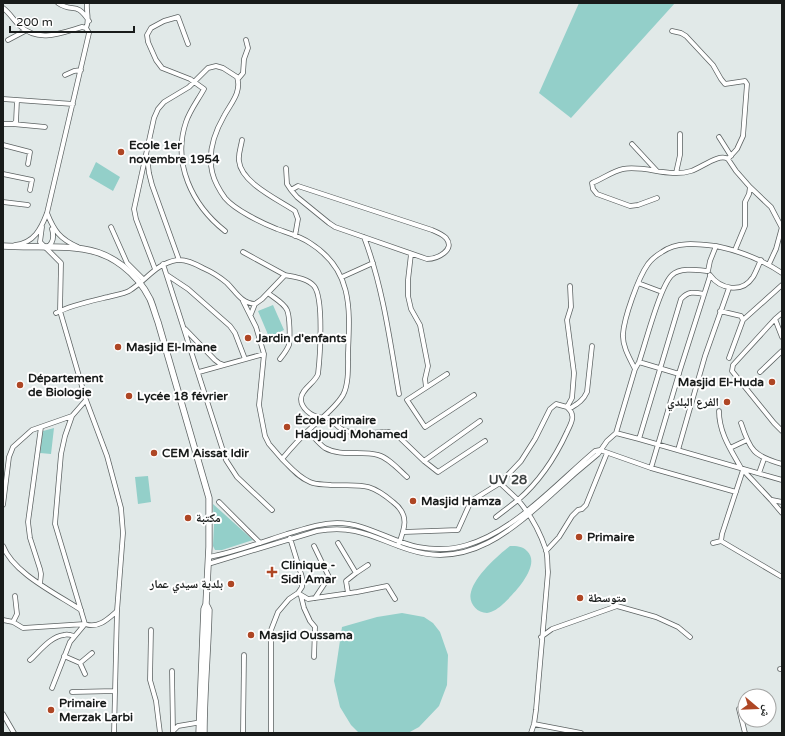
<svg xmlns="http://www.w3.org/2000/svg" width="785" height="736" font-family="'Varela Round','Noto Naskh Arabic',sans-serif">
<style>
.green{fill:#93cfc9}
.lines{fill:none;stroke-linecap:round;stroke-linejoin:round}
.street-casing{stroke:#5d6363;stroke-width:5.5}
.secondary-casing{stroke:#5d6363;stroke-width:7}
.street{stroke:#fff;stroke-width:4}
.secondary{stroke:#fff;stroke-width:5.5}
.poi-dot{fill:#ae4624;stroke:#fff;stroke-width:1.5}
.labels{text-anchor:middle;stroke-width:4;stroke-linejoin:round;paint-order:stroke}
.poi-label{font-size:12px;font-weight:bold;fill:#181b1a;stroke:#fff;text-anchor:start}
.neighbourhood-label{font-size:13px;font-weight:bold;fill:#3e4343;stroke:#fff}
</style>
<rect width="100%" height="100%" fill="#e1e9e8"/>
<!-- green -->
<path class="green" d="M579,3H675L571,118L539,93Z
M96,162L120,177L113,191L89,177Z
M273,305L284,330L269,337L258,311Z
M54,428L51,454L40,453L43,431Z
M148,476L151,502L138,504L135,477Z
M213,504L253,540L222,550H215L213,546L214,524Z
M510,546C517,546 522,546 527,551C542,565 514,594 503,604C499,608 493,612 487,613C476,613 468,602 471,592C475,576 497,556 510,546Z
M402,613L424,617L433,623L440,632L448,655L447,685L439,706L419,727L408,733H359L351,725L340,707L334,681L342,627L377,617Z"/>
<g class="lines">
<!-- street casing -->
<g class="street-casing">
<path id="street" d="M58,3C74,14 75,0 89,21
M3,8C10,13 14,21 20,26C39,43 61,33 82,27L86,28L89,33L47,213C41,229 34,243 15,245
M86,28C90,20 86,12 87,3
M672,31L681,33L686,36L713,65L721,79L725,84L745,81L747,84L743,136L737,149L728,159
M8,40L25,31
M188,44L178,17L164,21L151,28L147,35L148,42L156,60L162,68L190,79L204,89C198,100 190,110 186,122C172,163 192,205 225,231
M65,75L74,71L81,70
M238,79L243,73L244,59L248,48L246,40
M3,99L73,104
M3,124H13L16,122L17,100
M13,124L45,127
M719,137L731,156
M242,140C241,147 238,154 239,161C241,183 279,200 295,211L298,219L295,236
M632,144L657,171
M3,145L30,152L28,164
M147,157L149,173L152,185L179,260
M286,168L287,184L291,190L297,197L329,223L335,227L427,259C437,259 456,250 446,238C442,234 437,232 432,230L298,186L291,190
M676,173L680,155V134
M3,174L32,180L30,190
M750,187L771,207L782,228
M657,198L638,205L630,206L597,194L593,189L592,183C602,179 613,171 623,169C646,165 669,178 691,171C701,168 719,153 728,159L736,171L750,187L749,194L745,202V226L735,250
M3,202L28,205
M47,213C54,231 60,239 78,247
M42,227L40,242L61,263L60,311L86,400L107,456L121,508L123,533L117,611L114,733
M111,227L127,263L143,279
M364,237C383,287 390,341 399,394
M47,247C54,243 54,236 52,229
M243,252L285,275
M411,254L408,280V296L411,309L420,325L428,366L425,379L426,387
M163,264L226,460L237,477L272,510
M769,264L776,249L782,227
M155,269L136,219L134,209L154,118L158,109L164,102L189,87L208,68L216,66L223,68L237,77C242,92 231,103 224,116C212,137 205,162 217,185C219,189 222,194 225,198C235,210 262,223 277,229C288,233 300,236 310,243C353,270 350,309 348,353C348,366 349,384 343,395C336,407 323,417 313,426C302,436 292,447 282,459C290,467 298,477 310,482C316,485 324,484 331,485C361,486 368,481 393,502C410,515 405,528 398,546
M167,275L188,289L230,326L235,333L245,359
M710,275C720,289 742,294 753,277C756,272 758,266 761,260
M342,277L373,263
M638,283L662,292
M268,293C274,298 284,303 287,310C290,317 290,338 289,345C287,350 284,354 280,359
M243,301L256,327L264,354L259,405L265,436L269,444L282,459
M255,304L262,299L285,275C294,277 307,278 314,286C324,298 320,357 318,374C315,383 301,389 301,399C301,408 311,416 319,417C322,418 325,417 328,418C334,421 337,427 343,430C356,435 375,432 389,432L398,436L424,461L438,472L485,441
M720,311L741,316L743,320L729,358
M56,313C71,305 91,301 108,297C115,295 123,294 129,291C147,280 155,264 177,260C186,259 196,264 203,268C212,272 220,277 227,283C236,292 241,303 255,304L251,314
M782,313L775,319L733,365L732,371L774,423L782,431
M775,319L782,337
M743,320L782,285
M185,329L215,360L219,363L224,365
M639,362L679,374
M635,369C630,359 622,346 623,334C624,318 638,278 648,264C651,260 657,255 662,252C677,241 698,244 716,246
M199,372L264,354
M760,372L782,351
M447,374L407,400L425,427L474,395
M86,400L72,416L65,436L61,454L55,524L85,624C98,629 108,619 117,611
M567,407L572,398L574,373L567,320L571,307L570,286
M569,409C577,404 583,401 587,392L592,346
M719,411C719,433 731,450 741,468
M741,423C750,451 754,456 782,464
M308,431C313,436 319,444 325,448C341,457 361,450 378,455C389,458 398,469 407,477
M616,433L635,369L639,362C645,345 660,286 672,275C680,267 698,270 708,271L710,261L716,246C740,251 761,259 782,273
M639,439L681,299C688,291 694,292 704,294
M730,448L747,440
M678,450L705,356L729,288
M424,461L480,421
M651,468L680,370L710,276
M742,469L771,500L782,513
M743,470L722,534L721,541L782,577
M759,473L764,459
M772,500L782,502
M219,502L260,543
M3,505L9,457L13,447L32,430L72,416
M496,517L518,500L500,483L521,461L535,439L550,409L556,404L567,407C569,409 572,412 572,415C574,420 569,427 567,432C555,458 540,481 518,500C530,514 540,532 546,550C548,557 547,565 548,572L536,710L534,724L531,733
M404,532L458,530L471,501L500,483
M338,543L356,573L346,581L348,593
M713,543L721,541
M3,546C13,573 57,594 81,610
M314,546L329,577L315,598
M546,551L559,537L572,516L578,510L582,509L586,505L607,453
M209,557C235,552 262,542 287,534C304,529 320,523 337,523C367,523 391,542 418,547C434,550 451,550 467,545C515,531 557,483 595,451L600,450L651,468L736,492
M208,564L317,531C358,524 375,539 410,550C469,569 512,530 552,494C567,480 582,467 598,454L607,441L616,433L639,439L782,480
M356,573L368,565
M40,584L41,574L40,569L30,538L28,522L41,427
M298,593L308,599L357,592L387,586L395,599
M301,596L304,608L310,621L315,627L314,657
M3,620L13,622L23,628L85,624
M13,622L17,614L15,596
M151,630L150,680L156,701L160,733
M541,637L552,629L617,606L656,617L678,627L690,637
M64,656L80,663L85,674
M30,660C39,652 51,636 64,635C67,634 71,635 74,636
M80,663L92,653
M780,669H782
M172,671L173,732
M52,688L70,642L85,624
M72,692L115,691
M739,709L745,733
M3,714L14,733
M534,724L581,733
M173,731L178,726L202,722
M243,733L244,655
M271,733V630L278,612L289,599L298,593L302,587V577L290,538"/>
</g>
<!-- secondary casing -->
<g class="secondary-casing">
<path id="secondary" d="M3,246C29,248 57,245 83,249C112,253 137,273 150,299C153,306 155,314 158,322L209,498V547L206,604L209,610C208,651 204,692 204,733
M199,733L204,609L206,604"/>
</g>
<!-- street -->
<use href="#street" class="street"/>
<!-- secondary -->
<use href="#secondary" class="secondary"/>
</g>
<!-- markers -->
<g class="poi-dot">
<circle cx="121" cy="152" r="4"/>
<circle cx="248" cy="338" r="4"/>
<circle cx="118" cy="347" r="4"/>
<circle cx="772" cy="382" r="4"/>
<circle cx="20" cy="385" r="4"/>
<circle cx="129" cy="396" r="4"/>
<circle cx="727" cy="402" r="4"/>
<circle cx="287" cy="427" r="4"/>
<circle cx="154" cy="453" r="4"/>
<circle cx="413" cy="501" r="4"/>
<circle cx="188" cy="518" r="4"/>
<circle cx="579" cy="537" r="4"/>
<path d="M270 566h4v4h4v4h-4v4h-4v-4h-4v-4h4z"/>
<circle cx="231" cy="584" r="4"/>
<circle cx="580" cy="598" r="4"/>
<circle cx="251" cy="635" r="4"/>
<circle cx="51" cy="710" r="4"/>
</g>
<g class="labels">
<!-- poi labels -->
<g class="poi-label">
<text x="129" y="149">Ecole 1er<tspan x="129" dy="14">novembre 1954</tspan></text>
<text x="256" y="342">Jardin d'enfants</text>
<text x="126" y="351">Masjid El-Imane</text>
<text x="28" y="382">Département<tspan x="28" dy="14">de Biologie</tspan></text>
<text x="764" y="386" text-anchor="end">Masjid El-Huda</text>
<text x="137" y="400">Lycée 18 février</text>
<text x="719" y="406" text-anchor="end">الفرع البلدي</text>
<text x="295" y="424">École primaire<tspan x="295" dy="14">Hadjoudj Mohamed</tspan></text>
<text x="162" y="457">CEM Aissat Idir</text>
<text x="421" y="505">Masjid Hamza</text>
<text x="196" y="522">مكتبة</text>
<text x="587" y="541">Primaire</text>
<text x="281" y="569">Clinique -<tspan x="281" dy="14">Sidi Amar</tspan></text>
<text x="223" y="588" text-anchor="end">بلدية سيدي عمار</text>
<text x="588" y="602">متوسطة</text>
<text x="259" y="639">Masjid Oussama</text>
<text x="59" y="707">Primaire<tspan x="59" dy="14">Merzak Larbi</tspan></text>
</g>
<!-- neighbourhood labels -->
<g class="neighbourhood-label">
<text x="508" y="484">UV 28</text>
</g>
</g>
<!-- border -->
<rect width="785" height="736" fill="none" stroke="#181b1a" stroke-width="8"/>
<!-- north arrow -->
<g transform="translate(757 708) rotate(109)"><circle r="19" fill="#ffffff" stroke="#a3a4a3"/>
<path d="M0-3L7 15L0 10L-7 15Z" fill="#ae4624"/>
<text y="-6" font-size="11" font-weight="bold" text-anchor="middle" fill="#181b1a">ش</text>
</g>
<!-- scale -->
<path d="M10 26v6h124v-6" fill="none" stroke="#181b1a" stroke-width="2"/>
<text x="16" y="26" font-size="12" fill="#181b1a" stroke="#ffffff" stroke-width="3" paint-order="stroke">200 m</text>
</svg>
